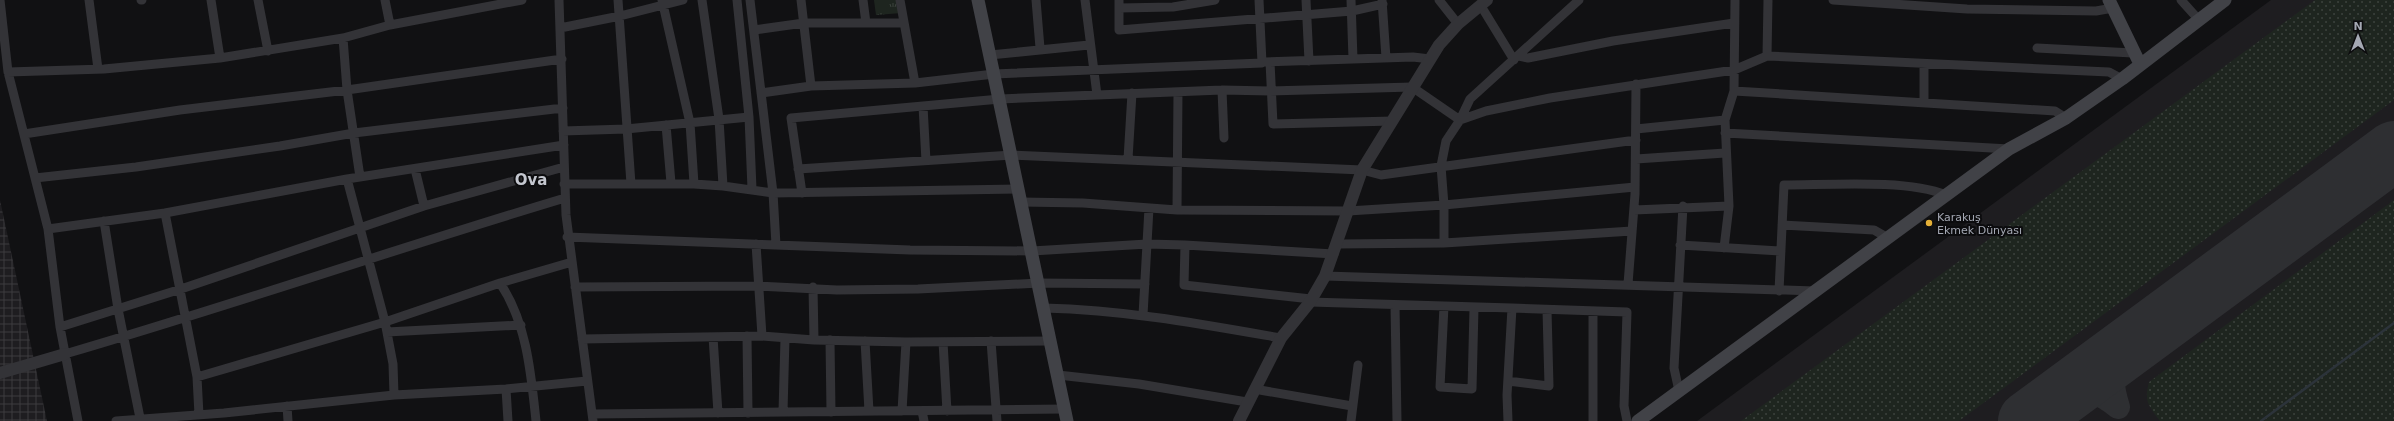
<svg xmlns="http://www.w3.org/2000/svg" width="2394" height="421" font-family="'DejaVu Sans',sans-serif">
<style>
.built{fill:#1e1d20}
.industrial{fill:url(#industrial-grid)}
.grass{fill:url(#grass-dots)}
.park{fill:url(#park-tufts)}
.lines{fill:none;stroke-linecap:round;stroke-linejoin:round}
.stream{stroke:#2c333a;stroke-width:2.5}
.taxiway{stroke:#2e2f32;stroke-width:24}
.runway{stroke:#2e2f32;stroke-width:60}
.minor{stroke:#333337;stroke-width:9}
.tertiary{stroke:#333337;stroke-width:12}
.secondary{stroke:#414247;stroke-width:13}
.poi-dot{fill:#e5b037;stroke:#0c0c0e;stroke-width:1.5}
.labels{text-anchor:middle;stroke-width:4;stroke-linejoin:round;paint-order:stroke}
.poi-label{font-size:11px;fill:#a4a8b3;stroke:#0c0c0e;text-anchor:start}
.district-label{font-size:15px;font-weight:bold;fill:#c4c7cf;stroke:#0c0c0e}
</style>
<defs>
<pattern id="industrial-grid" width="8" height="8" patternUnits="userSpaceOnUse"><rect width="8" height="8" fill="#1e1d20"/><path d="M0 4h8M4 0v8" fill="none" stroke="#3c3b3e"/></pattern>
<pattern id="grass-dots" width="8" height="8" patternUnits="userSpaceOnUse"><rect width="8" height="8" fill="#1e251f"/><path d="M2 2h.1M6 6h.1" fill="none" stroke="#3c423d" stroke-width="1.8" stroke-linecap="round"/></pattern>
<pattern id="park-tufts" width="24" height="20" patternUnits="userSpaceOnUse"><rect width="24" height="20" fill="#1e251f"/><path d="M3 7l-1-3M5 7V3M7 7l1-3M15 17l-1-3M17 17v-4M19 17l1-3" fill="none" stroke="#3c423d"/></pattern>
</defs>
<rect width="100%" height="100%" fill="#111113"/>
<!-- built -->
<path class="built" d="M2271,0H2394V421H1697Z"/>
<!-- industrial -->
<path class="industrial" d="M0,200L47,421H0Z"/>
<!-- grass -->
<path class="grass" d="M2315,0H2394V100L1959,421H1741Z
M2394,200V421H2160C2148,405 2144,402 2149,382Z"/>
<!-- park -->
<path class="park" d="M874,0H898L901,13L876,15Z"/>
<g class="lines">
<!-- stream -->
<path class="stream" d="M2261,421L2394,323"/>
<!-- taxiway -->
<path class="taxiway" d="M2065,394C2086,386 2101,393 2118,407C2109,378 2110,366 2131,345"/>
<!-- runway -->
<path class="runway" d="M2028,421L2394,151"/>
<!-- minor -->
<path class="minor" d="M0,0L8,72L48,229L60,327L78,421
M89,0L98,69
M141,0H142
M211,0L220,58
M258,0L268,51
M385,0L390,25
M559,0L566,215L593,421
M618,0L631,184
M662,0L690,123L694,184
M702,0L719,119L723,186
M737,0L749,117L752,189
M750,0L773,193L776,245
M801,0L811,86
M863,0L866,23
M900,0L915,83
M1036,0L1040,48
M1085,0L1097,95
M1119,0V30L1352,11L1383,4
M1306,0L1309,61
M1351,0L1353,59
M1382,0L1386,58
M1439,0L1458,24
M1579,0L1470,99L1460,120L1486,111L1550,98L1734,70L1767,56L1768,0
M1833,0L1967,9L2096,11L2113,8
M2181,0L2199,20
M1481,6L1514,60
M1119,8L1173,7L1215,0
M560,28L620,16L683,0
M754,30L804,23H904
M343,38L347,90L360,177
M2037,48L2133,53
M990,55L1089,45
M1519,56L1528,58L1613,41L1734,23
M1767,56L2109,72L2122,79
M1265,62L1413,57L1430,59
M1270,62L1273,124L1393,121
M8,72L104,69L220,58L343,38L390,25L522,0
M1222,90L1224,138
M1734,91L2055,111L2066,118
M761,93L811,86L915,83L994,74L1262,63L1259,0
M1924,103V64
M923,106L926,161
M666,125L671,183
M1636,129L1725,120
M563,131L626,129L749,117
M1725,133L2009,149
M24,134L180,110L347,90L562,59
M1128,159L1132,93
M1636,159L1725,153
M415,169L424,206
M798,169L1012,155L1362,170L1381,175L1636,140
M35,178L136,167L280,146L354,133L563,108
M347,179L385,322L393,364L394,395
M564,184H694L723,186L773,193L1019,189
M802,193L791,118L1000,99L1222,90L1270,91L1412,87L1460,120L1446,141L1441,166L1444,205L1635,187
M1021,202L1083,203L1177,210L1348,211L1444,205V243L1632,231
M1177,210L1178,92
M1634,210L1729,206
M165,213L197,377L199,415
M104,221L118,309L140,418
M1782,225L1874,230L1888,238
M48,229L165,213L347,179L564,145
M567,237L910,250L1032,251L1147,244L1185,245L1334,254
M756,244L762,336
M1338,244L1444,243
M1185,245L1184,285L1311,299
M1680,245L1781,251
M1724,248L1729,206L1725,120L1734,91L1735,0
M1325,276L1815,291
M500,283C527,323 531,374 536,421
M1628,284L1635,194L1636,84
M575,287L758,286L837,290L918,289L1039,283L1145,284
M813,287L814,340
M1779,291L1784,185C1828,185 1907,179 1946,195
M1310,302L1512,308
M1395,305L1397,421
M1444,306L1440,387L1472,389L1474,308
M1044,308C1126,310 1201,324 1281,338
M1593,311V421
M1143,315L1149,208
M60,327L181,289L424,206L564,167
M387,332L521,325
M747,336L748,413
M713,337L718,413
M582,339L762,336L814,340L906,342L1051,341
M830,340L831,412
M865,341L869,411
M991,341L997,421
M943,342L947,411
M65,354C233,305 398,248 565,198
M1058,375L1139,384L1247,402
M197,377L385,322L500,283L572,262
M1508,381L1549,386L1547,310
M506,389L508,421
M1254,389L1352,406
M1679,391L1674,368L1683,206
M287,406L288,421
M902,411L906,342
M922,411L924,421
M783,412L785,338
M592,414L1065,409
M116,421L224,413L394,395L506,389L587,381
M1351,421L1358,365
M1508,421L1507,395L1512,308L1627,312L1624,406L1627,421"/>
<!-- tertiary -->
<path class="tertiary" d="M0,373L65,354
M1239,421L1281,338L1310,302L1325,276L1362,170L1439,45L1458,24L1487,0"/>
<!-- secondary -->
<path class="secondary" d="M978,0L1067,421
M2109,0L2140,64
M1638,421L2009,149L2066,118L2122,79L2225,0"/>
</g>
<!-- markers -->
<circle class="poi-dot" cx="1929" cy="223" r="4"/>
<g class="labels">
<!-- poi labels -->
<g class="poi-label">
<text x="1937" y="221">Karakuş<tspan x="1937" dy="13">Ekmek Dünyası</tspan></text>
</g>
<!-- district labels -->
<g class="district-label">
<text x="531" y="185">Ova</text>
</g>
</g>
<!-- north arrow -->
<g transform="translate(2358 36)" stroke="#0c0c0e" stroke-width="3" paint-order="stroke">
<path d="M0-3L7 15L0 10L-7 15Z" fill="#a4a8b3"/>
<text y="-6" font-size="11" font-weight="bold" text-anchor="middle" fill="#a4a8b3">N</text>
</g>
</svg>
